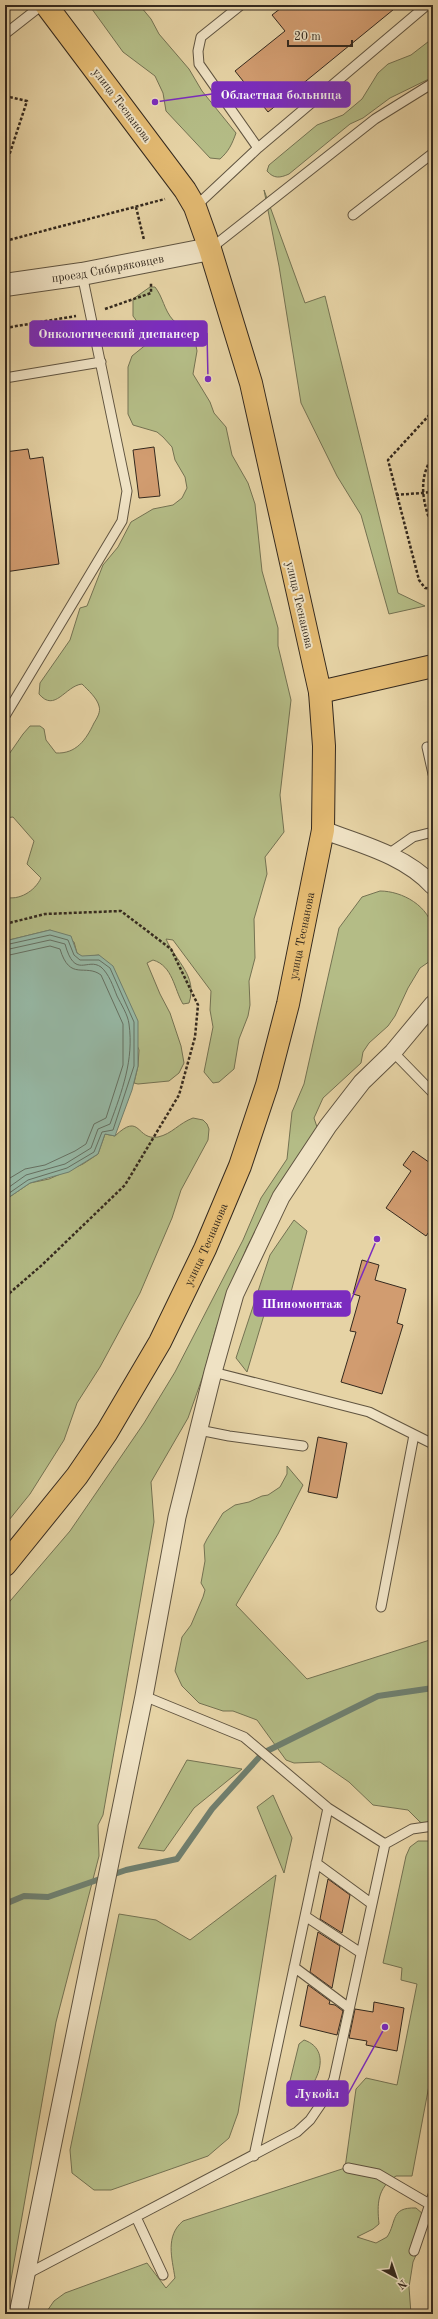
<svg xmlns="http://www.w3.org/2000/svg" width="438" height="2319" font-family="'Old Standard TT',serif">
<style>
.green{fill:#b4bc86;stroke:#747252}
.water{fill:#96b8a5;stroke:#6f7f6f}
.lines{fill:none;stroke-linecap:round;stroke-linejoin:round}
.shore{stroke:#657062;stroke-width:1}
.stream{stroke:#6f7f6f;stroke-width:6}
.building{fill:#d19c70;stroke:#34291e}
.service-casing{stroke:#605440;stroke-width:11}
.minor-casing{stroke:#605440;stroke-width:19}
.tertiary-casing{stroke:#605440;stroke-width:24}
.primary-casing{stroke:#34291e;stroke-width:24}
.path{stroke:#34291e;stroke-width:2.5;stroke-dasharray:3 2;stroke-linecap:butt}
.service{stroke:#efe2c4;stroke-width:9}
.minor{stroke:#efe2c4;stroke-width:17}
.tertiary{stroke:#efe2c4;stroke-width:22}
.primary{stroke:#e3ba72;stroke-width:22}
.labels{text-anchor:middle;stroke-width:4;stroke-linejoin:round;paint-order:stroke}
.street-label{font-size:12px;fill:#34291e;stroke:#efe2c4}
.leader{fill:none;stroke:#7b2cbf;stroke-width:1.5}
.callout-dot{fill:#7b2cbf;stroke:#efe2c4;stroke-width:1.5}
.callout{fill:#7b2cbf;stroke:#7b2cbf;stroke-width:1.5}
.callout-label{font-size:13px;text-anchor:middle;font-weight:bold;fill:#fff}
</style>
<rect width="100%" height="100%" fill="#e6d3a5"/>
<filter id="stains"><feTurbulence type="fractalNoise" baseFrequency=".005" numOctaves="4"/><feColorMatrix values="0 0 0 0 .2 0 0 0 0 .09 0 0 0 0 .02 0 0 0 .5 -.17"/></filter>
<radialGradient id="worn" r=".72"><stop offset=".6" stop-color="#630" stop-opacity="0"/><stop offset="1" stop-color="#630" stop-opacity=".3"/></radialGradient>
<!-- green -->
<path class="green" d="M89,5L141,7L151,19L159,34L189,69L202,91L236,133C232,144 229,151 220,159L210,158L166,111L163,93L155,76L123,52Z
M433,38V77L390,98L363,118L350,124L289,174C280,178 274,179 267,171L269,165L317,125L343,115L362,99L378,73L388,64L411,55Z
M264,190L305,303L325,296L398,593L425,606L389,614L361,515L337,476L301,403L279,266Z
M150,287H155C163,297 164,310 173,320C179,326 188,329 194,335L197,351L193,374L210,402L214,413L226,427L232,455L248,483L255,504L262,571L278,628V646L291,700L280,795L284,832L265,857L267,874L254,919L255,958L249,981L250,1005L248,1016L239,1039L234,1069L219,1082L213,1083L204,1072L213,1027L210,1010L211,991L173,940L166,939C176,962 198,976 189,1003L183,1004C174,989 173,966 153,960L147,963L160,994L170,1013L181,1046L184,1063L179,1073L169,1081L138,1084L134,1083L138,1066L139,1050L99,955L82,957L77,953L74,942L50,930L5,941V897C19,901 35,891 41,878L27,864L34,841L13,817L5,818V760L23,734L30,726H40L44,729L46,740L56,753C76,754 86,740 94,723C97,718 101,712 99,706C97,698 88,690 82,684C65,686 55,713 39,694L40,683L70,640L80,608L87,606L103,565L118,547L131,522L153,509L173,505L182,498L187,488L185,477L175,460L172,447L163,437L157,432L133,425L128,414V367L132,356L148,343V337L133,316V299Z
M380,891C402,891 430,906 433,931C434,940 433,950 433,959L420,968L408,988L395,1016L388,1026L369,1043L363,1052L361,1063L323,1098L314,1118L318,1130L271,1202L247,1247L216,1328L204,1373L188,1418L151,1482L154,1522L103,1815L98,1825L99,1856L56,2022L5,2314V1607L70,1531L144,1423L175,1372L243,1240L261,1198L287,1159L292,1112L304,1084L339,928L362,897Z
M193,1118L203,1120L207,1124L209,1129L208,1140L181,1190L172,1218L140,1293L100,1367L77,1403L64,1440L30,1494L5,1525V1200L30,1183L49,1179L83,1164L98,1154L105,1134L115,1136C141,1111 136,1141 158,1137C172,1134 179,1123 193,1118Z
M294,1220L307,1231L285,1315H264L247,1372L236,1358L270,1255Z
M287,1466L303,1485L278,1534L236,1605L307,1679L433,1639V1828L420,1822L408,1810L373,1805L349,1782L320,1762L294,1763L286,1760L257,1720L233,1711H223L199,1703L182,1686L175,1671L182,1637L191,1625L203,1597L205,1590L201,1583L205,1561L204,1545L207,1539L223,1513L235,1505L249,1502L262,1496L268,1495L280,1487L287,1474Z
M187,1760L242,1769L194,1808L164,1851L138,1848Z
M273,1795L292,1838L284,1873L257,1807Z
M418,1841H433V2064L412,2176H396C377,2188 377,2204 379,2224L373,2229L357,2237L376,2243L387,2237C397,2222 390,2207 416,2208L423,2214L420,2246L413,2262L409,2287L411,2314H45L54,2301L65,2293L147,2263L166,2288L175,2278C172,2258 165,2236 183,2221L345,2168L356,2089L366,2078L397,2085L417,1984L401,1980L402,1968L383,1963L406,1856L410,1847Z
M276,1875L238,2113L229,2138L208,2156L111,2190H94L72,2173L70,2150L119,1914L156,1920L190,1940Z
M304,2040C337,2051 313,2096 290,2105L287,2093L299,2044Z"/>
<!-- water -->
<path class="water" d="M50,930L71,936L77,953L82,956L99,955L113,966L138,1021V1066L132,1090L115,1136L105,1134L98,1154L69,1172L30,1183L5,1200V941Z"/>
<g class="lines">
<!-- shore -->
<path class="shore" d="M5,945L50,935L68,940L74,955L80,960H99L110,968L134,1022V1066L113,1130L102,1132L94,1152L67,1168L28,1180L5,1196
M5,950L50,940L65,944C75,980 87,957 101,967C109,974 113,986 117,996C121,1004 128,1015 129,1024C134,1060 122,1091 110,1124L98,1129L91,1148L65,1164L26,1175L5,1190
M5,956L50,946L60,949C70,982 85,963 101,975L123,1024V1065L106,1118L94,1124L86,1144L75,1151L45,1165L25,1169L5,1181"/>
<!-- stream -->
<path class="stream" d="M5,1904L24,1896L48,1897L126,1870L177,1859L212,1809L263,1753L378,1696L433,1688"/>
</g>
<!-- building -->
<path class="building" d="M285,5H399L268,112L235,71L285,31L272,15Z
M154,447L160,496L139,498L133,450Z
M28,449L30,459L43,457L59,564L5,572V452Z
M413,1151L433,1165V1226L426,1236L386,1208L411,1171L403,1165Z
M362,1260L379,1265L375,1280L406,1289L397,1323L403,1325L382,1394L341,1382L356,1332L350,1331L360,1296L353,1294Z
M318,1437L347,1443L337,1498L308,1492Z
M328,1879L350,1895L342,1933L320,1919Z
M318,1932L340,1946L332,1988L310,1972Z
M308,1985L330,2001L329,2004L335,2005L343,2011L337,2035L300,2026Z
M374,2002L404,2008L397,2051L366,2045L367,2041L349,2038L355,2009L373,2012Z"/>
<g class="lines">
<!-- service casing -->
<g class="service-casing">
<path id="service" d="M241,5L201,37L198,51L199,64L258,148
M5,34L42,5
M195,207L258,148L427,5
M353,215L433,153
M210,249L375,119L433,83
M5,378L101,362
M5,716L122,521L127,491L82,274
M427,747L433,774
M387,855L413,837L433,832
M393,1052L433,1093
M213,1372L369,1412L433,1444
M199,1430L229,1436L303,1446
M381,1607L414,1435
M144,1696L244,1737L328,1808L385,1844
M316,1863L372,1904
M305,1916L361,1953
M294,1967L349,2008
M254,2156L328,1808
M348,2168L378,2174L431,2205
M136,2217L163,2275
M414,2251L433,2195
M27,2274L297,2132L310,2120L325,2098L334,2079L385,1844L412,1829L433,1826"/>
</g>
<!-- minor casing -->
<g class="minor-casing">
<path id="minor" d="M323,830C360,844 405,855 433,886
M18,2314L144,1696L177,1517L213,1372L235,1294L281,1197L328,1126L362,1082L393,1052L433,1004"/>
</g>
<!-- tertiary casing -->
<g class="tertiary-casing">
<g id="tertiary">
<path id="s1" d="M5,285L82,274L210,249"/>
</g>
</g>
<!-- primary casing -->
<g class="primary-casing">
<g id="primary">
<path d="M320,692L433,666"/>
<path id="s2" d="M5,1565L77,1476L107,1432L160,1342L205,1249L240,1166L267,1085L288,1004L323,830L324,746L320,692L251,383L210,249L195,207L185,190L46,5"/>
</g>
</g>
<!-- path -->
<path class="path" d="M5,96L27,101L5,168
M136,207L144,240
M5,241L165,199
M105,309L151,293V282
M5,328L76,316
M433,411L388,460L419,580L425,588L432,589L433,587
M433,456C417,479 423,505 433,528
M396,495L433,492
M5,924L45,914L121,911L171,949L198,1005L195,1037L179,1095L125,1185L42,1265L5,1297"/>
<!-- service -->
<use href="#service" class="service"/>
<!-- minor -->
<use href="#minor" class="minor"/>
<!-- tertiary -->
<use href="#tertiary" class="tertiary"/>
<!-- primary -->
<use href="#primary" class="primary"/>
</g>
<g class="labels">
<!-- street labels -->
<g class="street-label">
<text transform="translate(122 105) rotate(53)" y="4">улица Теснанова</text>
<text dy="4" stroke="none"><textPath href="#s1" startOffset="104">проезд Сибиряковцев</textPath></text>
<text transform="translate(300 605) rotate(77)" y="4">улица Теснанова</text>
<text dy="4" stroke="none"><textPath href="#s2" startOffset="704">улица Теснанова</textPath></text>
<text dy="4" stroke="none"><textPath href="#s2" startOffset="380">улица Теснанова</textPath></text>
</g>
</g>
<!-- callouts -->
<path class="leader" d="M155 102L212 94M208 379L207 333M377 1239L350 1303M385 2027L348 2094"/>
<g class="callout-dot">
<circle cx="155" cy="102" r="4"/>
<circle cx="208" cy="379" r="4"/>
<circle cx="377" cy="1239" r="4"/>
<circle cx="385" cy="2027" r="4"/>
</g>
<g class="callout">
<rect x="212" y="82" width="138" height="25" rx="4"/>
<rect x="30" y="321" width="177" height="25" rx="4"/>
<rect x="254" y="1291" width="96" height="25" rx="4"/>
<rect x="287" y="2081" width="61" height="25" rx="4"/>
</g>
<g class="callout-label">
<text x="281" y="99">Областная больница</text>
<text x="119" y="338">Онкологический диспансер</text>
<text x="302" y="1308">Шиномонтаж</text>
<text x="317" y="2098">Лукойл</text>
</g>
<!-- margin -->
<rect width="438" height="2319" fill="none" stroke="#e6d3a5" stroke-width="20"/>
<rect x="6" y="6" width="426" height="2307" fill="none" stroke="#34291e" stroke-width="2"/>
<rect x="10" y="10" width="418" height="2299" fill="none" stroke="#34291e"/>
<!-- north arrow -->
<g transform="translate(396 2277) rotate(140)" stroke="#efe2c4" stroke-width="3" paint-order="stroke">
<path d="M0-3L7 15L0 10L-7 15Z" fill="#34291e"/>
<text y="-6" font-size="11" font-weight="bold" text-anchor="middle" fill="#34291e">N</text>
</g>
<!-- scale -->
<path d="M288 40v6h64v-6" fill="none" stroke="#34291e" stroke-width="2"/>
<text x="294" y="40" font-size="12" fill="#34291e" stroke="#efe2c4" stroke-width="3" paint-order="stroke">20 m</text>
<rect width="100%" height="100%" filter="url(#stains)"/>
<rect width="100%" height="100%" fill="url(#worn)"/>
</svg>
